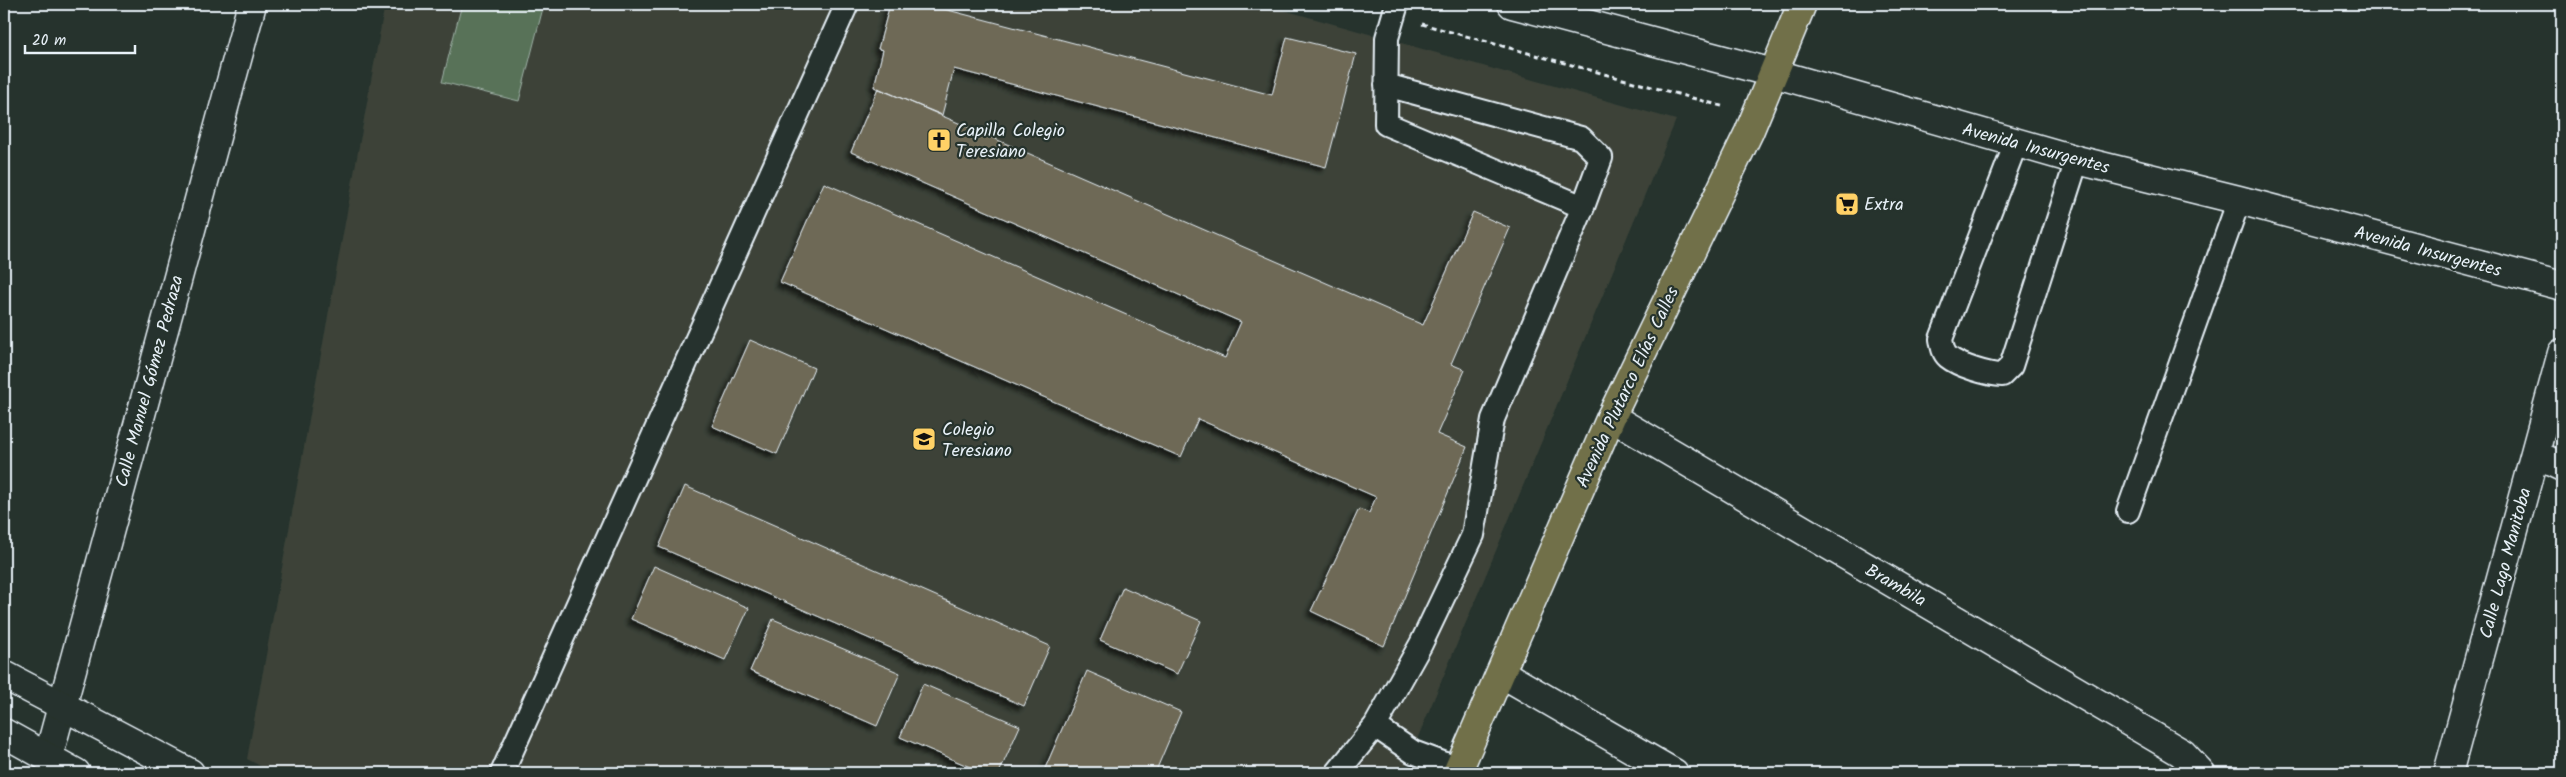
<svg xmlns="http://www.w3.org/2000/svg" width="2566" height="777" font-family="Kalam,sans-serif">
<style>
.built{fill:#3c4339}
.green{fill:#587258;stroke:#a0b2a8}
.building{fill:#6e6956;stroke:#e8f1f8;filter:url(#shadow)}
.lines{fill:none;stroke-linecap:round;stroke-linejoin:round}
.service-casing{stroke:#e8f1f8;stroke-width:26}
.minor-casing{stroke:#e8f1f8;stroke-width:31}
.tertiary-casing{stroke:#e8f1f8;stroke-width:31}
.secondary-casing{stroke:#e8f1f8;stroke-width:31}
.primary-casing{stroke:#e8f1f8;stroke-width:31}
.path{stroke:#e8f1f8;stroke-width:3;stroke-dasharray:5 4;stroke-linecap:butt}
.service{stroke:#26332d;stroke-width:22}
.minor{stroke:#26332d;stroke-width:28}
.tertiary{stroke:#26332d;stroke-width:28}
.secondary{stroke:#26332d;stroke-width:28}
.primary{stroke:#71704a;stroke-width:28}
.labels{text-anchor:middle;stroke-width:4.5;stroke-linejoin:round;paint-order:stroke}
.poi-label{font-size:18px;fill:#e8f1f8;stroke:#26332d;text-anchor:start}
.street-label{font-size:18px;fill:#e8f1f8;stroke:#26332d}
</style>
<defs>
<filter id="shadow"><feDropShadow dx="-4.5" dy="4.5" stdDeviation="2.5" flood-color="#0009"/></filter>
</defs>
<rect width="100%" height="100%" fill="#26332d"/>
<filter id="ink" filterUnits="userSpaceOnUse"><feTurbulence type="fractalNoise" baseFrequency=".02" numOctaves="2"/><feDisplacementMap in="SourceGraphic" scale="10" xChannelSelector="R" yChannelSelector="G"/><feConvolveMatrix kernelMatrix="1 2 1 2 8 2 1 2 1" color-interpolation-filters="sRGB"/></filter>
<g filter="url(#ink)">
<!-- built -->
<path class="built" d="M385,4H1262L1676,120L1403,773H274L247,759Z"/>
<!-- green -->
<path class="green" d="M462,4H544L519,101L442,82Z"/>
<!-- building -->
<path class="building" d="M890,4H925L1272,95L1287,37L1356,54L1326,167L954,69L942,115L874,87L883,50L878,49Z
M878,88L1423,325L1473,212L1510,228L1451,364L1465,370L1437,434L1467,447L1384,646L1311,611L1359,509L1369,513L1376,497L1198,419L1181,457L780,282L824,183L1225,358L1241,322L851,152Z
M750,340L814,368L777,454L712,426Z
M685,486L1050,646L1024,706L659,547Z
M654,566L749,608L725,660L631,619Z
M1123,587L1201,621L1177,674L1100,640Z
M773,619L900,673L877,726L750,671Z
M1087,671L1181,712L1155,773H1043Z
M923,684L1020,726L999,773H984L900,737Z"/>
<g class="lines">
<!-- service casing -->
<g class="service-casing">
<path id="service" d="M1397,4L1387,38L1386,124L1583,207
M2016,143L1941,339C1942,345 1943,353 1948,357C1959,366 1989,375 2002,375L2011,366L2077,160
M2128,511L2239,200
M1375,726L1421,644L1473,535L1493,419L1583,207L1601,158L1581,138L1386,85
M502,773L847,4
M1337,773L1375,726L1413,752L1459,769"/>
</g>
<!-- minor casing -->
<g class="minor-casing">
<path id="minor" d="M1611,417L2182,753L2201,773
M2535,454L2562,467
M1501,673L1674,773
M48,758L252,4
M2448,773L2562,353"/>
</g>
<!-- tertiary casing -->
<g class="tertiary-casing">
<path id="tertiary" d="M1512,4L1773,73L2077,160L2239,200L2562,286"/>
</g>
<!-- secondary casing -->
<g class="secondary-casing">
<path id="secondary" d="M4,675L190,773
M4,733L76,773"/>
</g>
<!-- primary casing -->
<g class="primary-casing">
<path id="primary" d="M1457,773L1611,417L1749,132L1802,4"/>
</g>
<!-- path -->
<path class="path" d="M1347,4L1363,8
M1422,24L1725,107"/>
<!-- service -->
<use href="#service" class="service"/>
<!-- minor -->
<use href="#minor" class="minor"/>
<!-- tertiary -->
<use href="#tertiary" class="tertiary"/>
<!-- secondary -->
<use href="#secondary" class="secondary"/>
<!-- primary -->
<use href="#primary" class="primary"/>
</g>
</g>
<!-- icons -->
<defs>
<g id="church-square" transform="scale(1.25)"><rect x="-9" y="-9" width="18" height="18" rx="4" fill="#ffd166" stroke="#26332d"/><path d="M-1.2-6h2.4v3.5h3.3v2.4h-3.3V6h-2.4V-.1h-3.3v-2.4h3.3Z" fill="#111"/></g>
<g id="supermarket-square" transform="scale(1.25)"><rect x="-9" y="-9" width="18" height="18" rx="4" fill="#ffd166" stroke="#26332d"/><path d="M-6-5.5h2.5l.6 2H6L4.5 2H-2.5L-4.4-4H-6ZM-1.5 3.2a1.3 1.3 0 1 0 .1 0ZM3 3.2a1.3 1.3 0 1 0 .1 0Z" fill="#111"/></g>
<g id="school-square" transform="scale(1.25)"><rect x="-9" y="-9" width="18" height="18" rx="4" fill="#ffd166" stroke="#26332d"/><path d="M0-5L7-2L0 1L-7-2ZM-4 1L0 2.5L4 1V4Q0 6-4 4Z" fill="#111"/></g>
</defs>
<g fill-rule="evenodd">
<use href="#church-square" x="939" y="140"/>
<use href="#supermarket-square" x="1847" y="204"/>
<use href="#school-square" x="924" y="439"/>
</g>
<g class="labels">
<!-- poi labels -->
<g class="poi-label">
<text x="956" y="136">Capilla Colegio<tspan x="956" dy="21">Teresiano</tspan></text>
<text x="1864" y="210">Extra</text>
<text x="942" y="435">Colegio<tspan x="942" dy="21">Teresiano</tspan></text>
</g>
<!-- street labels -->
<g class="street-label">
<text transform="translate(2036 148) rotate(15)" y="6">Avenida Insurgentes</text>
<text transform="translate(2428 251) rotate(15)" y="6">Avenida Insurgentes</text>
<text transform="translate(149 381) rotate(-75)" y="6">Calle Manuel Gómez Pedraza</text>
<text transform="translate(1627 387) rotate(-65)" y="6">Avenida Plutarco Elías Calles</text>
<text transform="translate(2505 563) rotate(-75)" y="6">Calle Lago Manitoba</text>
<text transform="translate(1896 585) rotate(30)" y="6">Brambila</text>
</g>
</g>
<!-- margin -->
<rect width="2566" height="777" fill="none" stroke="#26332d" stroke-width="20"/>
<rect x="10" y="10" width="2546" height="757" fill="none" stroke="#e8f1f8" stroke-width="2" filter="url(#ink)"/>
<!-- scale -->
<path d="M25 45v8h110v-8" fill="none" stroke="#e8f1f8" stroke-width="2.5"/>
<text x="32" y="45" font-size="15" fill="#e8f1f8" stroke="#26332d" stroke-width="4" paint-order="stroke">20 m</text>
</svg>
